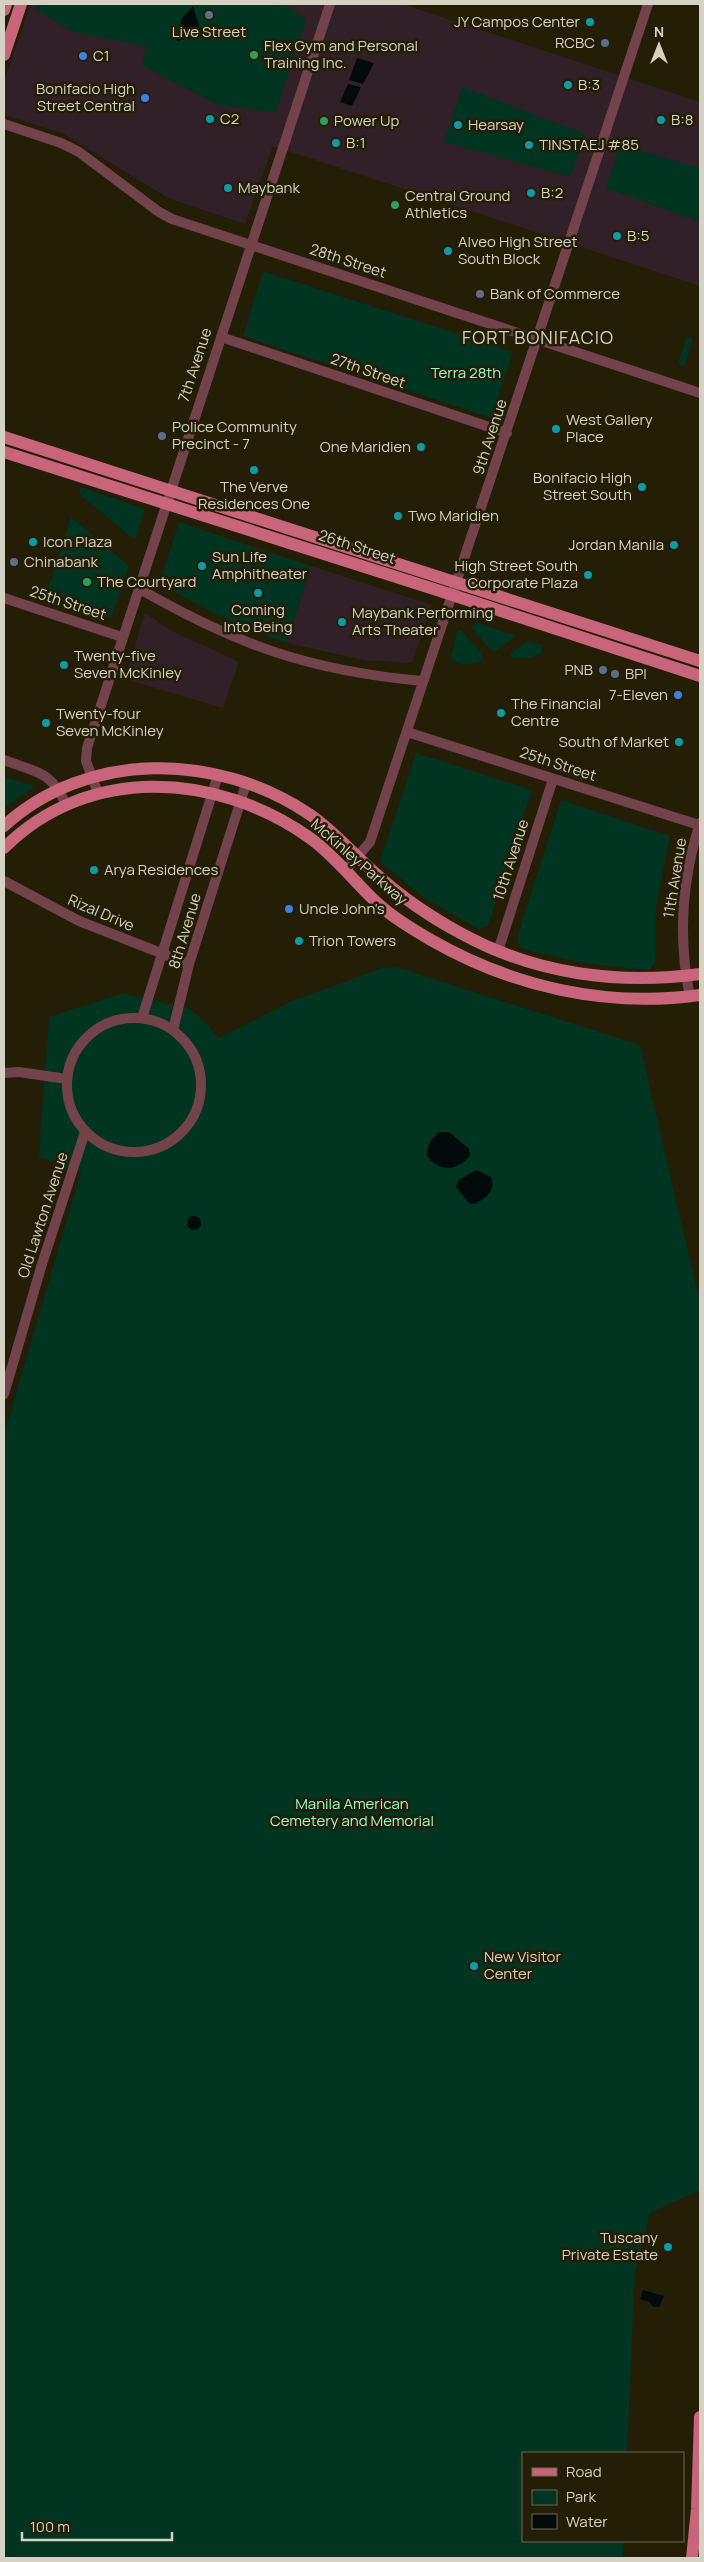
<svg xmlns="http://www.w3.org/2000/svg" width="704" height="2562" font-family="Manrope,sans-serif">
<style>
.commercial{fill:#312028}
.green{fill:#013421}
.water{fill:#020a0c}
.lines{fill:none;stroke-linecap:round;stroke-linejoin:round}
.minor{stroke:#73434c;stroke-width:10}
.major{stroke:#c8657a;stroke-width:12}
.service-dot{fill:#5c6f8a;stroke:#241e07;stroke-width:2}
.culture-dot{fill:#0f9aa8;stroke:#241e07;stroke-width:2}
.leisure-dot{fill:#2e9e5b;stroke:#241e07;stroke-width:2}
.shop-dot{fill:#3f7fe0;stroke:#241e07;stroke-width:2}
.labels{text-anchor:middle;stroke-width:5;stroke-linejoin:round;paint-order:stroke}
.poi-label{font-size:15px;fill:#d5d2c4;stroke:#241e07;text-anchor:start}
.street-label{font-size:15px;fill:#d5d2c4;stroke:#241e07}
.park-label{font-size:15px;fill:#94fccb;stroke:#241e07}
.quarter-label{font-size:18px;letter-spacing:1px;fill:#d5d2c4;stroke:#241e07}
</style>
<rect width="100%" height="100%" fill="#241e07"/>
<!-- commercial -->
<path class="commercial" d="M31,4H402L700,102V286L273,146L245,224L168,198L62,133L4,115V81Z
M311,566L432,605L413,660L410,663L364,660L287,643Z
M145,613L172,631L239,662L223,708L125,679Z"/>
<!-- green -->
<path class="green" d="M38,4H282L306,19L276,112H273L218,105L142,65L147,47L71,31L36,10Z
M462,87L585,134L570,177L444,142Z
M620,145L700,168V222L606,188Z
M263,271L513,352L491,418L243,336Z
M687,337L693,339L684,366L678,364Z
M81,487L143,508L144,512L135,540L83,497L79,492Z
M71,517L129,566L111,618L45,598Z
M179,522L311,566L287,643L241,627L159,584Z
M476,622L513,635L514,637L495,652L485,644L472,627Z
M461,630L483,655L482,661C474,665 457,666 451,658L457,631Z
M528,641L541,645V653L530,658H511V653Z
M416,753L532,790L488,925L479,929L426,899L380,862Z
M4,777L35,786L4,808Z
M561,800L670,836L656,907L655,963L649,970C605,967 563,960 520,948L517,937Z
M396,967L640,1045L700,1303V2190L650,2213L635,2274L627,2453H523V2541H623V2558H4V1435L81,1172L39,1157L49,1017L123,993L190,1009L205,1022L219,1038L292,1001L383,968Z"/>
<!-- water -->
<path class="water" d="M193,6L202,36L177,41L182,18Z
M357,58L374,63L363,84L349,80Z
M348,84L361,87L352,106L340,102Z
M439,1132H449L469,1149L470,1156C455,1171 441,1173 427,1156C427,1145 431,1139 439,1132Z
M476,1170L491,1177C496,1191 487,1197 475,1204L469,1203L456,1187L459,1180Z
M187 1223a7 7 0 1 1 14 0a7 7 0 1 1-14 0Z
M643,2290L664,2296L659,2307H654L649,2302L640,2299Z"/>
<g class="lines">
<!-- minor -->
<path class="minor" d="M4,124L61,143L79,152L159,212L172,219L700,393
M221,337L507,433
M138,588C237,645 310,671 423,681
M4,598L122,637
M407,732L699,825
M4,760C36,772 52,771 66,805
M98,793L86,761L87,748L330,4
M345,871L370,842L648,4
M4,881L79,921L189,964
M498,951L553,779
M690,997C678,939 682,879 700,823
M67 1085a67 67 0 1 1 134 0a67 67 0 1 1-134 0Z
M142,1018L218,775
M173,1030L189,964L246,784
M4,1073L19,1072L67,1079
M4,1394L42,1264L85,1132"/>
<!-- major -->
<path class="major" d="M4,10L6,4
M4,55L21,4
M4,437L700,661
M4,452L437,590L700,676
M4,826C87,750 217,752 309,814C334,831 353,854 375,873C402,898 432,918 464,935C536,974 619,985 700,974
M4,848C88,764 217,772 310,838C334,855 353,880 374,900C390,916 412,929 431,940C513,987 606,1008 700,995
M692,2558L697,2509L700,2417"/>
</g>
<!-- markers -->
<g class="service-dot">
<circle cx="209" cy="15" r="5"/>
<circle cx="605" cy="43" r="5"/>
<circle cx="480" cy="294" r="5"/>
<circle cx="162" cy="436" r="5"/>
<circle cx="14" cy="562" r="5"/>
<circle cx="603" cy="670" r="5"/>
<circle cx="615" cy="674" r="5"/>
</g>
<g class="culture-dot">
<circle cx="590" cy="22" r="5"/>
<circle cx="568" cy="85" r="5"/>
<circle cx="210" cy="119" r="5"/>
<circle cx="661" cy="120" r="5"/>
<circle cx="458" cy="125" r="5"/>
<circle cx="336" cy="143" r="5"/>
<circle cx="529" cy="145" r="5"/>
<circle cx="228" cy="188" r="5"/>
<circle cx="531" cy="193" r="5"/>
<circle cx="617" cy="236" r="5"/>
<circle cx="448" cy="251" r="5"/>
<circle cx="556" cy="429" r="5"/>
<circle cx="421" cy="447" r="5"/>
<circle cx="254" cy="470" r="5"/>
<circle cx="642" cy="487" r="5"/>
<circle cx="398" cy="516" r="5"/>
<circle cx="33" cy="542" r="5"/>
<circle cx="674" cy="545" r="5"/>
<circle cx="202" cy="566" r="5"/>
<circle cx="588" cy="575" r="5"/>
<circle cx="258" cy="593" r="5"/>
<circle cx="342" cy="622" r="5"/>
<circle cx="64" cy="665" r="5"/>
<circle cx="501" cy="713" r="5"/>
<circle cx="46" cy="723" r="5"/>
<circle cx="679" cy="742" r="5"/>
<circle cx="94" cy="870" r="5"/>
<circle cx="299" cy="941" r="5"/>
<circle cx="474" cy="1966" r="5"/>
<circle cx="668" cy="2247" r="5"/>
</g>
<g class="leisure-dot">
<circle cx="254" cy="55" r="5"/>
<circle cx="324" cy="121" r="5"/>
<circle cx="395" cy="205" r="5"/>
<circle cx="87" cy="582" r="5"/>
</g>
<g class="shop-dot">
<circle cx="83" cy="56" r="5"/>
<circle cx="145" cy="98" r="5"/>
<circle cx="678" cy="695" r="5"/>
<circle cx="289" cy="909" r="5"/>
</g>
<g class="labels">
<!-- poi labels -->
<g class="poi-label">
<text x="580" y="27" text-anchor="end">JY Campos Center</text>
<text x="209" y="37" text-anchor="middle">Live Street</text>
<text x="595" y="48" text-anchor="end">RCBC</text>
<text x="264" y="51">Flex Gym and Personal<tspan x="264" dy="17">Training Inc.</tspan></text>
<text x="93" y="61">C1</text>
<text x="578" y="90">B:3</text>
<text x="135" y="94" text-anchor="end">Bonifacio High<tspan x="135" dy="17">Street Central</tspan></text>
<text x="220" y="124">C2</text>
<text x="671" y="125">B:8</text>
<text x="334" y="126">Power Up</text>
<text x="468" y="130">Hearsay</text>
<text x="346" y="148">B:1</text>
<text x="539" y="150">TINSTAEJ #85</text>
<text x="238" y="193">Maybank</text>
<text x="541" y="198">B:2</text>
<text x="405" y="201">Central Ground<tspan x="405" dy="17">Athletics</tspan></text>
<text x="627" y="241">B:5</text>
<text x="458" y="247">Alveo High Street<tspan x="458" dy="17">South Block</tspan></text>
<text x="490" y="299">Bank of Commerce</text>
<text x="566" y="425">West Gallery<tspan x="566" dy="17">Place</tspan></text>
<text x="172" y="432">Police Community<tspan x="172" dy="17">Precinct - 7</tspan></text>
<text x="411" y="452" text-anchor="end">One Maridien</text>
<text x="632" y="483" text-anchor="end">Bonifacio High<tspan x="632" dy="17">Street South</tspan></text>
<text x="254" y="492" text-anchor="middle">The Verve<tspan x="254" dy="17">Residences One</tspan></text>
<text x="408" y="521">Two Maridien</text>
<text x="43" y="547">Icon Plaza</text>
<text x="664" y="550" text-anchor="end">Jordan Manila</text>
<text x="212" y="562">Sun Life<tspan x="212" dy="17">Amphitheater</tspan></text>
<text x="24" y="567">Chinabank</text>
<text x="578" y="571" text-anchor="end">High Street South<tspan x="578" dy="17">Corporate Plaza</tspan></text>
<text x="97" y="587">The Courtyard</text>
<text x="258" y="615" text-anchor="middle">Coming<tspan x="258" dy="17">Into Being</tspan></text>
<text x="352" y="618">Maybank Performing<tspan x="352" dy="17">Arts Theater</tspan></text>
<text x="74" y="661">Twenty-five<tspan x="74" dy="17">Seven McKinley</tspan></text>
<text x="593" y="675" text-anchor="end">PNB</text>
<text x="625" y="679">BPI</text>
<text x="668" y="700" text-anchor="end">7-Eleven</text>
<text x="511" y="709">The Financial<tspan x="511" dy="17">Centre</tspan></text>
<text x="56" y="719">Twenty-four<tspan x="56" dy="17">Seven McKinley</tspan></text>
<text x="669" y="747" text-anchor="end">South of Market</text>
<text x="104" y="875">Arya Residences</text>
<text x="299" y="914">Uncle John's</text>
<text x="309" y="946">Trion Towers</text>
<text x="484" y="1962">New Visitor<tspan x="484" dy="17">Center</tspan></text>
<text x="658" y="2243" text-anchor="end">Tuscany<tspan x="658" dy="17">Private Estate</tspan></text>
</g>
<!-- street labels -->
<g class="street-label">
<text transform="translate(348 261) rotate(18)" y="5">28th Street</text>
<text transform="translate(195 365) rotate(-72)" y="5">7th Avenue</text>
<text transform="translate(368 371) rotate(19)" y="5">27th Street</text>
<text transform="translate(490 437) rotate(-72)" y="5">9th Avenue</text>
<text transform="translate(357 547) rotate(18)" y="5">26th Street</text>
<text transform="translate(68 603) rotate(18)" y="5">25th Street</text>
<text transform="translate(558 764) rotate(18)" y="5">25th Street</text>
<text transform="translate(511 860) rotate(-72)" y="5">10th Avenue</text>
<text transform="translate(359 862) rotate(41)" y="5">McKinley Parkway</text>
<text transform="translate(675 878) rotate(-81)" y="5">11th Avenue</text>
<text transform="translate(101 913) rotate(23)" y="5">Rizal Drive</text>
<text transform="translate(185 931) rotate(-73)" y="5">8th Avenue</text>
<text transform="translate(43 1215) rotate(-72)" y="5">Old Lawton Avenue</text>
</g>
<!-- park labels -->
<g class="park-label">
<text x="466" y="378">Terra 28th</text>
<text x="352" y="1809">Manila American<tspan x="352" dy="17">Cemetery and Memorial</tspan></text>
</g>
<!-- quarter labels -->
<g class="quarter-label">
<text x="538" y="344">FORT BONIFACIO</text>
</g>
</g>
<!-- border -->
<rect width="704" height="2562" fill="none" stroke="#d5d2c4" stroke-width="10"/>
<!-- legend -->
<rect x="522" y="2452" width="162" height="90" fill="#241e07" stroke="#6b6653"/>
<rect x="532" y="2468" width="25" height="8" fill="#c8657a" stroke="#6b6653"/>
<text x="566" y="2477" font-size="15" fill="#d5d2c4">Road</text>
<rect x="532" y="2490" width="25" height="15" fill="#013421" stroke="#6b6653"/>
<text x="566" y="2502" font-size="15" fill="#d5d2c4">Park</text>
<rect x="532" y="2514" width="25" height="15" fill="#020a0c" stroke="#6b6653"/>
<text x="566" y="2527" font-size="15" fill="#d5d2c4">Water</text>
<!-- north arrow -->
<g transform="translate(659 45)" stroke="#241e07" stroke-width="4" paint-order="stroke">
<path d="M0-4L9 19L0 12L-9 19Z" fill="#d5d2c4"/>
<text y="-8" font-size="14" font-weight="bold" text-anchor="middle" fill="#d5d2c4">N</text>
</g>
<!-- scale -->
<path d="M22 2532v8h150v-8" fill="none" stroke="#d5d2c4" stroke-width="2.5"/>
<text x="30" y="2532" font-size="15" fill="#d5d2c4" stroke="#241e07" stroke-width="4" paint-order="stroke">100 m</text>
</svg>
